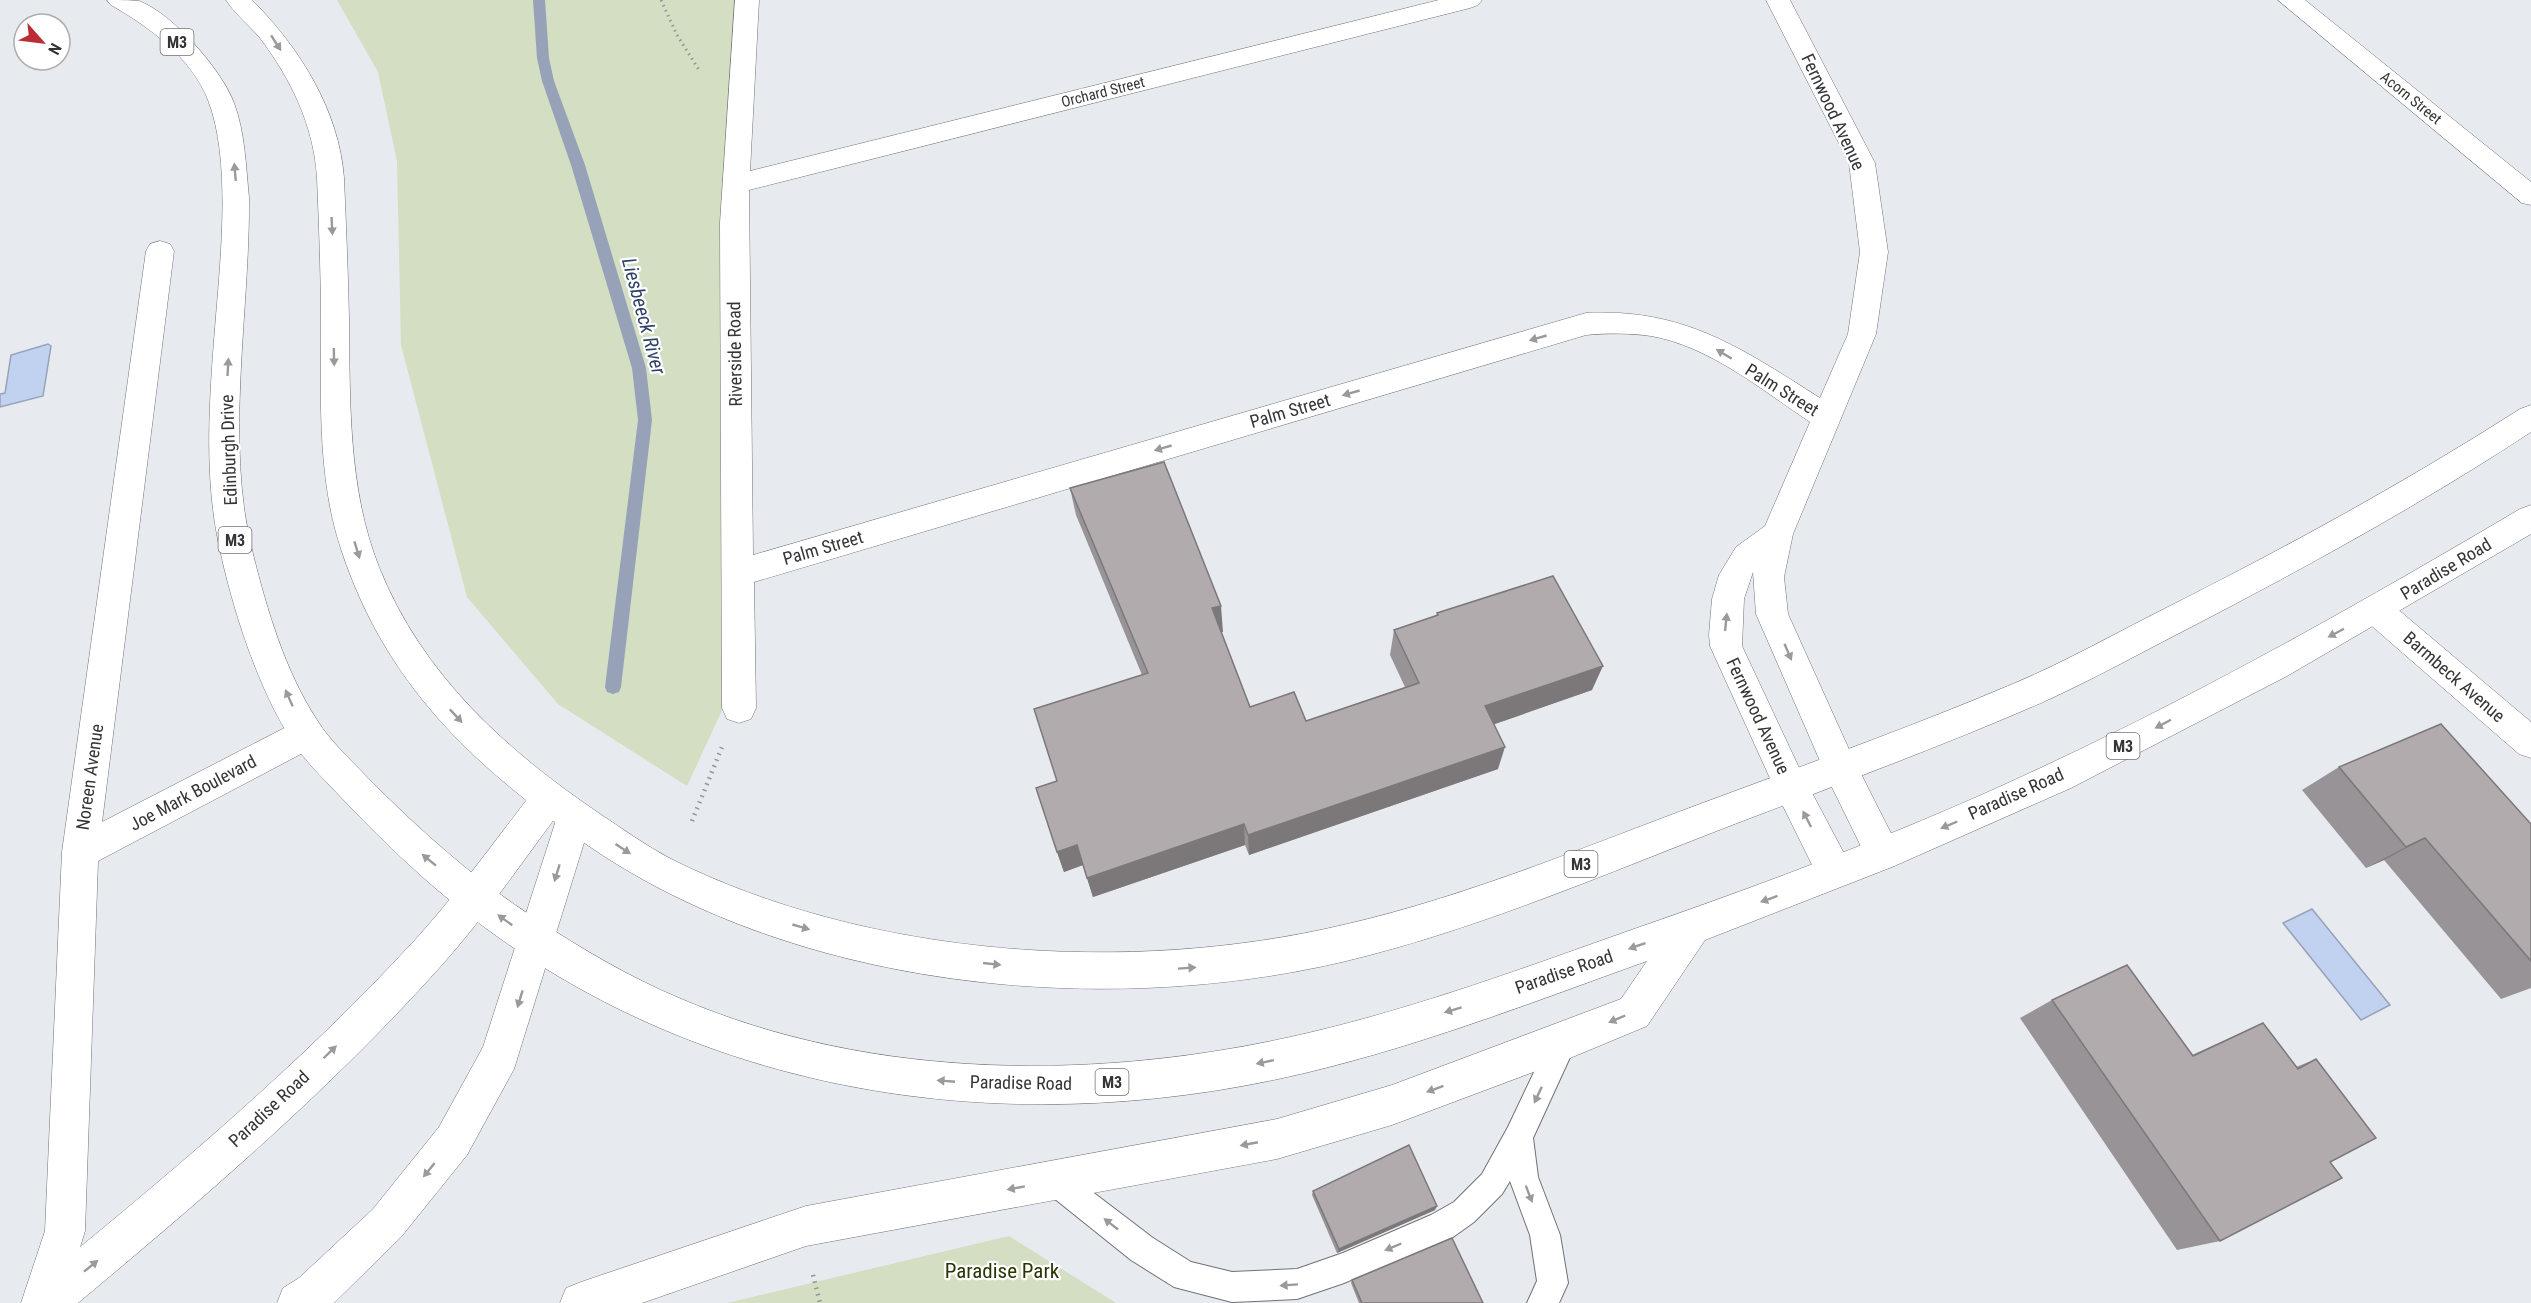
<svg xmlns="http://www.w3.org/2000/svg" width="2531" height="1303" font-family="'Roboto Condensed',sans-serif">
<style>
.green{fill:#d3dec2}
.water{fill:#c1d1f0;stroke:#97a2b8;stroke-width:1.5}
.lines{fill:none;stroke-linecap:round;stroke-linejoin:round}
.stream{fill:#97a2b8;fill-rule:evenodd}
.lane-casing{stroke:#707277;stroke-width:2}
.street-casing{stroke:#707277;stroke-width:1}
.secondary-casing{stroke:#707277;stroke-width:1}
.highway-casing{stroke:#707277;stroke-width:1}
.path-far1{stroke:#949699;stroke-width:3;stroke-dasharray:1.5 4;stroke-linecap:butt}
.path{stroke:#949699;stroke-width:4.5;stroke-dasharray:1.5 5;stroke-linecap:butt}
.lane{fill:#fff;fill-rule:evenodd}
.street{fill:#fff;fill-rule:evenodd}
.secondary{fill:#fff;fill-rule:evenodd}
.highway{fill:#fff;fill-rule:evenodd}
.wall{fill:#989396}
.shaded-wall{fill:#7c787a}
.building{fill:#b1abae;stroke:#7c787a;stroke-width:1.5}
.oneway{fill:#9a9a9b}
.labels{text-anchor:middle;stroke-width:4.5;stroke-linejoin:round;paint-order:stroke}
.far-street-label{font-size:15px;fill:#343537;stroke:#fff}
.shield{fill:#fff;stroke:#717273;stroke-width:1.5}
.shield-label{font-size:16px;font-weight:bold;fill:#343537}
.street-label{font-size:18px;fill:#343537;stroke:#fff}
.water-label{font-size:20px;font-style:italic;fill:#2d416a;stroke:#fff}
.near-park-label{font-size:21px;fill:#273601;stroke:#fff}
</style>
<rect width="100%" height="100%" fill="#e7eaef"/>
<!-- green -->
<path class="green" d="M337,0H735L723,708L687,786L558,704L467,597L401,345L397,161L378,72Z
M1009,1236L1116,1303H727Z"/>
<!-- water -->
<path class="water" d="M48,344L51,346L43,396L0,407V394L5,393L11,355Z
M2312,909L2390,1005L2361,1020L2283,923Z"/>
<g class="lines">
<!-- stream -->
<path class="stream" d="M533,0H545L549,58L554,81L585,165L646,368L652,420L621,687L619,692L613,694L607,692L605,687L638,420L632,368L571,165L542,81L537,58Z"/>
<!-- lane casing -->
<g class="lane-casing">
<path id="lane" d="M1563,1028L1573,1032L1577,1042L1533,1138L1538,1177L1560,1235L1568,1283L1559,1303H1527L1537,1281L1530,1235L1510,1181L1502,1194L1474,1222L1453,1237L1344,1283L1297,1299L1232,1302L1174,1287L1131,1260L1045,1191L1040,1181L1045,1171L1055,1166L1065,1171L1153,1238L1191,1262L1232,1272L1297,1269L1343,1253L1431,1215L1454,1202L1482,1174L1508,1127L1553,1032Z"/>
</g>
<!-- street casing -->
<g class="street-casing">
<path id="street" d="M735,0H759L750,171L1439,0H1482L1478,5L1470,8L749,190L753,555L1586,313C1684,308 1741,348 1820,398L1848,334L1860,252L1849,163L1766,0H1790L1875,163L1888,252L1876,334L1793,534L1784,577L1788,614L1852,756L1901,853L1896,865L1883,870L1870,865L1827,777L1756,614L1753,572L1744,599L1742,646L1802,774L1847,859L1852,871L1847,883L1834,888L1821,883L1778,796L1710,646L1709,635L1712,599L1719,575L1736,547L1765,526L1810,422C1762,390 1709,346 1651,336C1629,333 1608,333 1586,335L754,582L756,708L751,719L739,723L727,719L722,708L720,223Z
M2278,0H2305L2531,182V205L2522,203Z
M160,241L170,244L174,251L102,822L294,723L306,719L318,723L323,734L318,745L98,861L85,1231L63,1303H21L45,1231L62,852L146,251L150,244Z
M2377,597L2388,601L2531,722V758L2519,754L2366,621L2361,611L2366,601Z"/>
</g>
<!-- secondary casing -->
<g class="secondary-casing">
<path id="secondary" d="M548,783L560,788L566,799L563,805L574,801L586,805L592,817L514,1069L467,1155L401,1237L334,1303H277L283,1288L299,1278L373,1209L439,1127L483,1047L558,814C520,865 484,918 441,966C331,1089 205,1197 78,1303H24L30,1288C164,1179 297,1068 414,941C458,893 496,839 536,788Z"/>
</g>
<!-- highway casing -->
<g class="highway-casing">
<path id="highway" d="M107,0C116,0 130,0 139,1C172,13 222,70 234,103C245,132 246,167 249,198C250,313 224,442 253,554C267,610 285,671 317,720C330,741 349,758 366,776C418,829 474,879 536,919C582,949 629,977 679,998C874,1082 1104,1081 1308,1033C1419,1007 1527,967 1634,929C1775,880 1914,828 2049,764C2211,688 2366,600 2520,509L2531,505V534L2287,676L2071,788L1892,867L1705,940L1647,1026L1563,1061L1392,1125L1277,1159L806,1246L642,1303H560L566,1288L581,1282L806,1206L1277,1119L1392,1085L1621,999L1647,961C1536,1001 1425,1044 1309,1072C1010,1144 694,1099 452,902C410,868 372,830 335,791C322,777 308,764 297,748C260,696 232,608 219,545C203,472 210,390 216,316C221,254 231,159 208,100C192,58 148,26 111,5Z
M226,0H252C299,47 339,110 344,178C346,225 348,271 349,318C350,402 348,489 379,567C422,675 507,751 600,814C623,829 646,846 671,859C869,958 1130,975 1343,925C1474,895 1601,840 1727,794C1824,758 1921,723 2015,683C2067,661 2116,633 2166,608C2287,547 2406,482 2520,409L2531,405V432C2423,503 2310,565 2195,625C2144,651 2094,679 2041,703C1949,743 1855,778 1761,814C1623,866 1485,928 1342,962C1098,1019 791,988 583,842C471,764 385,683 341,549C317,477 321,397 321,322C321,274 319,226 317,178C314,126 291,79 260,38C249,25 235,14 226,0Z"/>
</g>
<!-- path-far1 -->
<path class="path-far1" d="M661,0L677,35L699,70"/>
<!-- path -->
<path class="path" d="M692,821L722,747
M813,1275L820,1303"/>
<!-- lane -->
<use href="#lane" class="lane"/>
<!-- street -->
<use href="#street" class="street"/>
<!-- secondary -->
<use href="#secondary" class="secondary"/>
<!-- highway -->
<use href="#highway" class="highway"/>
</g>
<!-- wall -->
<path class="wall" d="M1070,488L1223,632H1221L1250,707L1306,721L1405,687L1390,655L1394,630L1436,616L1437,613L1592,690L1494,724L1498,769L1249,855L1245,845L1093,897L1083,865L1064,872L1057,852V781L1142,675L1076,515Z
M2339,767L2531,824V988L2501,999L2384,860L2366,868L2302,790Z
M2052,1000L2192,1055L2263,1023L2296,1067L2316,1059L2330,1162L2220,1241L2177,1250L2020,1018Z
M1313,1191L1435,1210L1337,1253L1312,1195Z
M1352,1280L1483,1303H1359L1351,1283Z"/>
<!-- shaded-wall -->
<path class="shaded-wall" d="M1221,606L1223,632L1213,634L1212,608Z
M1603,666L1592,690L1478,730L1485,706Z
M1505,747L1498,769L1249,855L1248,835Z
M1244,824L1245,845L1093,897L1087,878Z
M2425,838L2384,860L2366,868L2406,847Z
M1077,845L1083,865L1064,872L1057,852Z
M1437,1206L1435,1210L1337,1253L1339,1249Z"/>
<!-- building -->
<path class="building" d="M1164,462L1221,606L1212,608L1250,707L1294,692L1306,721L1419,683L1394,630L1438,615L1437,613L1553,576L1603,666L1485,706L1505,747L1248,835L1244,824L1087,878L1077,845L1057,852L1036,788L1057,781L1034,709L1148,673L1070,488Z
M2441,724L2531,824V961L2425,838L2406,847L2339,767Z
M2127,965L2193,1056L2263,1023L2298,1069L2316,1059L2376,1138L2330,1162L2342,1178L2220,1241L2052,1000Z
M1409,1145L1437,1206L1339,1249L1313,1191Z
M1452,1238L1483,1303H1362L1352,1280Z"/>
<!-- one-way arrows -->
<defs><path id="oneway-solid" d="M-6-.8H1V-3.2L6.5 0L1 3.2V.8H-6Z" transform="scale(1.5)"/></defs>
<g class="oneway">
<use href="#oneway-solid" transform="translate(276 43) rotate(57)"/>
<use href="#oneway-solid" transform="translate(235 172) rotate(-95)"/>
<use href="#oneway-solid" transform="translate(332 226) rotate(87)"/>
<use href="#oneway-solid" transform="translate(1538 338) rotate(164)"/>
<use href="#oneway-solid" transform="translate(1724 354) rotate(-149)"/>
<use href="#oneway-solid" transform="translate(334 357) rotate(89)"/>
<use href="#oneway-solid" transform="translate(228 367) rotate(-87)"/>
<use href="#oneway-solid" transform="translate(1351 393) rotate(164)"/>
<use href="#oneway-solid" transform="translate(1163 448) rotate(164)"/>
<use href="#oneway-solid" transform="translate(357 550) rotate(73)"/>
<use href="#oneway-solid" transform="translate(1726 622) rotate(-84)"/>
<use href="#oneway-solid" transform="translate(2336 633) rotate(152)"/>
<use href="#oneway-solid" transform="translate(1788 652) rotate(67)"/>
<use href="#oneway-solid" transform="translate(289 698) rotate(-114)"/>
<use href="#oneway-solid" transform="translate(456 716) rotate(47)"/>
<use href="#oneway-solid" transform="translate(2163 724) rotate(152)"/>
<use href="#oneway-solid" transform="translate(1807 819) rotate(-117)"/>
<use href="#oneway-solid" transform="translate(1949 825) rotate(157)"/>
<use href="#oneway-solid" transform="translate(623 849) rotate(33)"/>
<use href="#oneway-solid" transform="translate(429 860) rotate(-141)"/>
<use href="#oneway-solid" transform="translate(557 873) rotate(107)"/>
<use href="#oneway-solid" transform="translate(1769 899) rotate(160)"/>
<use href="#oneway-solid" transform="translate(505 920) rotate(-144)"/>
<use href="#oneway-solid" transform="translate(801 927) rotate(16)"/>
<use href="#oneway-solid" transform="translate(1637 946) rotate(161)"/>
<use href="#oneway-solid" transform="translate(992 964) rotate(6)"/>
<use href="#oneway-solid" transform="translate(1187 968) rotate(-4)"/>
<use href="#oneway-solid" transform="translate(520 999) rotate(107)"/>
<use href="#oneway-solid" transform="translate(1453 1010) rotate(163)"/>
<use href="#oneway-solid" transform="translate(1617 1019) rotate(157)"/>
<use href="#oneway-solid" transform="translate(330 1052) rotate(-44)"/>
<use href="#oneway-solid" transform="translate(1265 1062) rotate(168)"/>
<use href="#oneway-solid" transform="translate(946 1081) rotate(-175)"/>
<use href="#oneway-solid" transform="translate(1435 1089) rotate(160)"/>
<use href="#oneway-solid" transform="translate(1538 1095) rotate(115)"/>
<use href="#oneway-solid" transform="translate(1249 1144) rotate(169)"/>
<use href="#oneway-solid" transform="translate(429 1170) rotate(129)"/>
<use href="#oneway-solid" transform="translate(1016 1188) rotate(170)"/>
<use href="#oneway-solid" transform="translate(1529 1194) rotate(69)"/>
<use href="#oneway-solid" transform="translate(1111 1224) rotate(-142)"/>
<use href="#oneway-solid" transform="translate(1393 1247) rotate(157)"/>
<use href="#oneway-solid" transform="translate(91 1266) rotate(-39)"/>
<use href="#oneway-solid" transform="translate(1289 1285) rotate(176)"/>
</g>
<g class="labels">
<!-- far-street labels -->
<g class="far-street-label">
<text transform="translate(1103 92) rotate(-14)" y="5">Orchard Street</text>
<text transform="translate(2411 98) rotate(39)" y="5">Acorn Street</text>
</g>
<!-- shield labels -->
<g class="shield">
<rect x="160.5" y="29" width="33" height="26" rx="4.5"/>
<rect x="218.5" y="527" width="33" height="26" rx="4.5"/>
<rect x="2106.5" y="733" width="33" height="26" rx="4.5"/>
<rect x="1564.5" y="851" width="33" height="26" rx="4.5"/>
<rect x="1095.5" y="1069" width="33" height="26" rx="4.5"/>
</g>
<g class="shield-label">
<text x="177" y="48">M3</text>
<text x="235" y="546">M3</text>
<text x="2123" y="752">M3</text>
<text x="1581" y="870">M3</text>
<text x="1112" y="1088">M3</text>
</g>
<!-- street labels -->
<g class="street-label">
<text transform="translate(1833 112) rotate(65)" y="6">Fernwood Avenue</text>
<text transform="translate(735 354) rotate(-91)" y="6">Riverside Road</text>
<text transform="translate(1782 390) rotate(32)" y="6">Palm Street</text>
<text transform="translate(1290 411) rotate(-16)" y="6">Palm Street</text>
<text transform="translate(229 450) rotate(-92)" y="6">Edinburgh Drive</text>
<text transform="translate(823 548) rotate(-16)" y="6">Palm Street</text>
<text transform="translate(2446 569) rotate(-31)" y="6">Paradise Road</text>
<text transform="translate(2454 677) rotate(41)" y="6">Barmbeck Avenue</text>
<text transform="translate(1758 716) rotate(65)" y="6">Fernwood Avenue</text>
<text transform="translate(90 777) rotate(-82)" y="6">Noreen Avenue</text>
<text transform="translate(193 793) rotate(-28)" y="6">Joe Mark Boulevard</text>
<text transform="translate(2016 794) rotate(-24)" y="6">Paradise Road</text>
<text transform="translate(1564 972) rotate(-19)" y="6">Paradise Road</text>
<text transform="translate(1021 1083) rotate(1)" y="6">Paradise Road</text>
<text transform="translate(269 1109) rotate(-43)" y="6">Paradise Road</text>
</g>
<!-- water labels -->
<g class="water-label">
<text transform="translate(644 316) rotate(75)" y="7">Liesbeeck River</text>
</g>
<!-- near-park labels -->
<g class="near-park-label">
<text x="1002" y="1278">Paradise Park</text>
</g>
</g>
<!-- north arrow -->
<g transform="translate(42 42) rotate(118)"><circle r="28" fill="#ffffff" stroke="#aeaeaf" stroke-width="1.5"/>
<path d="M0-4.5L10 22L0 15L-10 22Z" fill="#bb2b35"/>
<text y="-9" font-size="16" font-weight="bold" text-anchor="middle" fill="#343537">N</text>
</g>
</svg>
